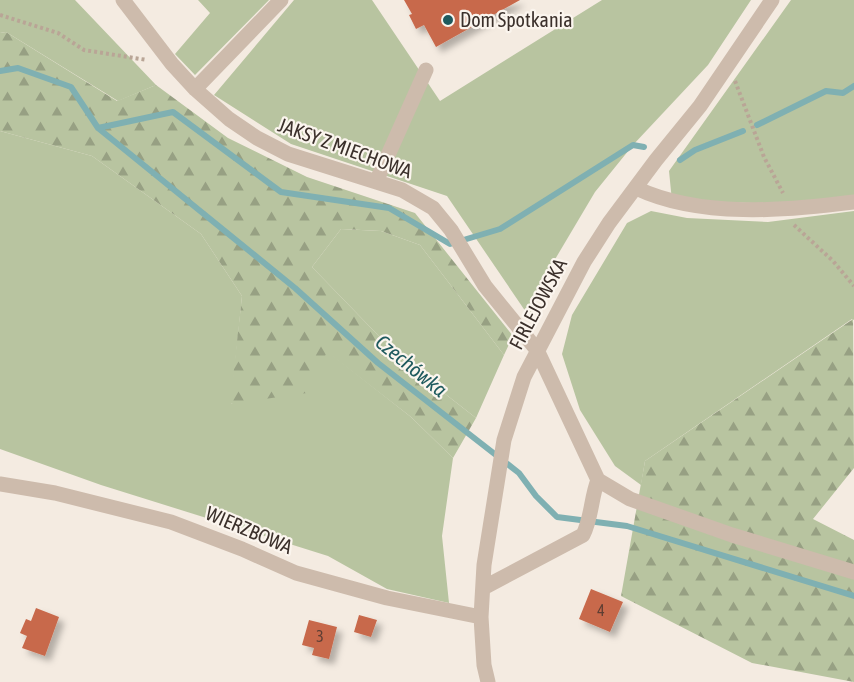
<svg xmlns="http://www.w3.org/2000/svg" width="854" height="682" font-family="'Asap Condensed',sans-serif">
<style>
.green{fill:#b8c4a0}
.forest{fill:url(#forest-firs)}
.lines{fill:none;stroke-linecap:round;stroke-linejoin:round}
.stream{stroke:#7fb0b2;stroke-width:6}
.building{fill:#c8694b;filter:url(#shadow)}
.path{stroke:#b9a596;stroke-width:4;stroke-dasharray:3 3;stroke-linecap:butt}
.minor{stroke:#cdbbac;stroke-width:15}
.poi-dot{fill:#1f5a5e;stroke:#fbf5ee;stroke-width:2}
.labels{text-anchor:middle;stroke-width:4.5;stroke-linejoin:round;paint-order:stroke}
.number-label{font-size:16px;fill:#5e3e33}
.poi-label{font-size:20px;fill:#3b302b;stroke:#fbf5ee;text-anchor:start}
.street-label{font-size:20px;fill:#3b302b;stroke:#fbf5ee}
.water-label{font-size:21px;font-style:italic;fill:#1f5a5e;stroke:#fbf5ee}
</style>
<defs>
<pattern id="forest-firs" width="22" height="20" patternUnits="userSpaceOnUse" patternTransform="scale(1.5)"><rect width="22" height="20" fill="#b8c4a0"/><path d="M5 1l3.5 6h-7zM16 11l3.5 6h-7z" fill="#97a083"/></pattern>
<filter id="shadow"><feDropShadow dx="5.5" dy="5.5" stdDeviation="3" flood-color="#0004"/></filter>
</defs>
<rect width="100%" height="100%" fill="#f4ebe1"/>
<!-- green -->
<path class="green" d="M0,0H75L156,85L118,101L6,32L0,33Z
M198,0H269L195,75L175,54L210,13Z
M294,0H372L440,101L602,0H751L708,65L633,145L595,192L538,288L530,318L447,196L291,144L214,95Z
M791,0H854V202L828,205L672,201L669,171Z
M0,131L92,156L201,234L242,296L231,404L327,351L411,417L453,458L442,536L449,603L387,589L328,556L101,485L0,449Z
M651,211L687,218L768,222L854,211V320L852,319L645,461L641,485L615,466L580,410L562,354L572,315L627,223Z
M341,229L381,231L420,245L504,355L476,418L403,361L312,267Z"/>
<!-- forest -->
<path class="forest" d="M6,32L117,101L156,85L228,138L307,177L415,213L513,336L504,355L420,245L381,231L341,229L312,267L403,361L476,418L453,458L411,417L327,352L307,393L230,404L242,296L201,234L92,156L0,131V33Z
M853,319L854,468L813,519L854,540V682L752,663L621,596L645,461Z"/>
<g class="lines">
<!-- stream -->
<path class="stream" d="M0,71L18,68L71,87L98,128L295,288L378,363L519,473L536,496L557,517L627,526L854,596
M757,125L826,91L843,93L854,86
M98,128L173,112L281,192L389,208L450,244L500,229L633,145L644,147
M680,160L695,150L743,131"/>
</g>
<!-- building -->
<path class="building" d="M404,0H520L436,47L424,25L416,29L409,15L412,14Z
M591,589L623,602L610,632L579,619Z
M36,608L59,617L45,656L22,648L27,636L20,633L26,619L31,621Z
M359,615L377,620L371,637L354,632Z
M309,620L337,627L329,659L312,655L314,648L302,645Z"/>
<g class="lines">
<!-- path -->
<path class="path" d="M0,15L58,33L84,50L147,60
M735,81L764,157L783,193
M794,225L833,261L854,286"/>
<!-- minor -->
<path class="minor" d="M123,0L172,64L195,89L229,119L257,138L288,154L402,190L433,208L451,230L485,286L537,350L598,480L630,499L732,535L854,572
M195,89L281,0
M376,182L426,70
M636,188C699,218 786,211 854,202
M0,484L55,493L171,522L242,549L296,573L387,598L481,617
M483,588L583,535C592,517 591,497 598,480
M488,682L484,665L481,617L484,565L504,440L524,377L584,262L609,223L656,160L700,106L772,0"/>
</g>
<!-- markers -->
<circle class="poi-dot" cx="448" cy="20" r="6"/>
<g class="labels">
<!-- number labels -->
<g class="number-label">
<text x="601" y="616">4</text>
<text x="320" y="642">3</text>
</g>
<!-- poi labels -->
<g class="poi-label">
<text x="460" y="27">Dom Spotkania</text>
</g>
<!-- street labels -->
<g class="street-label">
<text transform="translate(345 148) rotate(20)" y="7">JAKSY Z MIECHOWA</text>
<text transform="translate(538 304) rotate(-62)" y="7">FIRLEJOWSKA</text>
<text transform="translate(249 530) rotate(23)" y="7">WIERZBOWA</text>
</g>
<!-- water labels -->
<g class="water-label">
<text transform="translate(411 366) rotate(39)" y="7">Czechówka</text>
</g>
</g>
</svg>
